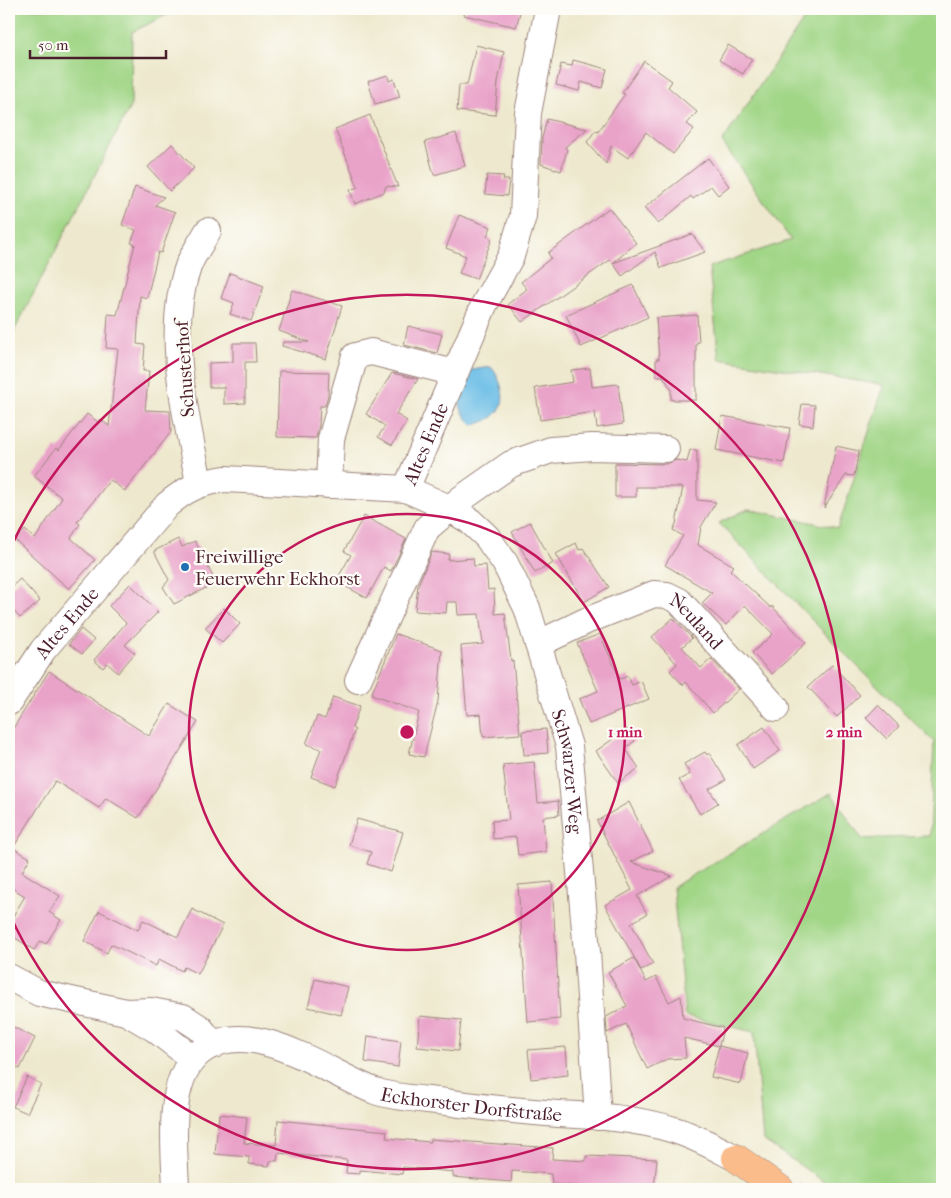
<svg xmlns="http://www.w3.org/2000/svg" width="951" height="1198" font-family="'IM FELL French Canon',serif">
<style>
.green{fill:#a1d687;stroke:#767a59}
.water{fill:#6abde6;stroke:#5a6e88}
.building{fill:#e9a3c9}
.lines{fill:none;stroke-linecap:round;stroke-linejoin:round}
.minor-casing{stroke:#9c847c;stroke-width:28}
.major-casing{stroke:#9c847c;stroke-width:29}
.path{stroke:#9c847c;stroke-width:3;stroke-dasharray:1 4;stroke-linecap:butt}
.minor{stroke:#fff;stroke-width:26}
.major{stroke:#fabc8b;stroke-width:28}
.ring{fill:none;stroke:#c2185b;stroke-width:2.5}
.poi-dot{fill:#1f6fb2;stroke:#fdfcf7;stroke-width:2}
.labels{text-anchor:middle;stroke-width:4.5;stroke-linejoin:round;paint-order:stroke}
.street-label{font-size:19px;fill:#4a1f2b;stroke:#fdfcf7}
.poi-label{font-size:19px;fill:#4a1f2b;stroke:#fdfcf7;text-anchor:start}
.centre{fill:#c2185b;stroke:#fdfcf7;stroke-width:2.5}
.ring-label{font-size:15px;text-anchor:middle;font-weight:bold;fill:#c2185b;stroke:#fdfcf7;stroke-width:4.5;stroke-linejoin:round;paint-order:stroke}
</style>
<rect width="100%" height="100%" fill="#fdfcf7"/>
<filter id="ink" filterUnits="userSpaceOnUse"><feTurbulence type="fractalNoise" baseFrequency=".02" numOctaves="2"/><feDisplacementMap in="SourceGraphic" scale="10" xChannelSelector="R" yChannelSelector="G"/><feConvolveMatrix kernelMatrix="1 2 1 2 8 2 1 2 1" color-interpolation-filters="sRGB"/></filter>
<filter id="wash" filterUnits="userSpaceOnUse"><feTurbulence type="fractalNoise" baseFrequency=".0096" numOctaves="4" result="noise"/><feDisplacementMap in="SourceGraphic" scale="20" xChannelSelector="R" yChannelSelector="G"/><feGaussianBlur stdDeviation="1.12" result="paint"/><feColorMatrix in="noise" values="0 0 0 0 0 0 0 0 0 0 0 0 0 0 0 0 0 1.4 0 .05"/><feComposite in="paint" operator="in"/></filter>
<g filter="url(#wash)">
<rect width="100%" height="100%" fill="#eee9ce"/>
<!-- green -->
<path class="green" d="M9,9H179L132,32L131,105L9,341Z
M811,9H942V1189H835L763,1140L754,1032L685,1016L673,887L831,793L862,839L930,836L934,742L839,648L719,523L748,509L838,528L884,385L719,359L709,267L791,240L722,142Z"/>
<!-- water -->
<path class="water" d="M491,367C500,377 509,401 497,413C491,420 481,423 473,425C453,407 458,390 471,370Z"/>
<g id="blocks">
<!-- building -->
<path class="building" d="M465,9H521L516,27L464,15Z
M476,45L504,52L498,82L495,115L457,111L459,85H467Z
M728,45L752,59L743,74L719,60Z
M573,60L607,69L602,88L581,82L579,91L556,85L561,64L572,66Z
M644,61L672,81L668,87L697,112L687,124L694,129L673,154L646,132L628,158L611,146L606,164L587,142L595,131L598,132L625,94L622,93Z
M388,75L389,81L394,79L400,97L375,104L368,81Z
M370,115L398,187L386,186L384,192L355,204L350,190L358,187L335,129Z
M547,119L587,129L565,147L567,150L561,171L541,164L542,138Z
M456,133L465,166L434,175L425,142Z
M172,144L194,168L170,191L148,167Z
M708,158L729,186L718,195L711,186L693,199L691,196L658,224L644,208Z
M487,175L504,176L503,180H509L507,196L485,194Z
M135,187L164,197L155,205L175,212L161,253L158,252L147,298L140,296L137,344L145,345L143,371H149L145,410L170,411L171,432L125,491L110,480L77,522L80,524L71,538L95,560L69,589L15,540L25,530L35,539L62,498L34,476L56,448L59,450L87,414L98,422L100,419L109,426L118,349L106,348L108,314L117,315L135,244L131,243L136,230L122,225Z
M609,208L636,243L613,263L610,260L522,322L508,304L527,289L521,282L551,258L548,253Z
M459,215L491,227L487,236L492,239L476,279L459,273L466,256L446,248Z
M692,234L705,252L661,268L655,252L622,276L613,263Z
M230,273L264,286L251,321L230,314L234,303L221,298Z
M633,285L648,317L581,347L566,315Z
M292,290L342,306L326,359L282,346L283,342H309L279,331Z
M697,315L699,342L696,343V400H671V389L663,376H656V359H659L656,318Z
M408,326L442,334L437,353L404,345Z
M233,343H255L256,362H245V403L224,404V387H209V363L233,362Z
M590,368L592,387L618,384L623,424L597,428L595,412L540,420L535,388L573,382L571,370Z
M279,371L329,372L328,395L325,406H320L319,425L316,438L277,437Z
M392,373L418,379L396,414L407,421L392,445L378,437L385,426L366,414Z
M802,404L815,405L813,426L799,424Z
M722,416L790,428L784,463L716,450Z
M836,446L859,451L854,476L846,475L824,508Z
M690,450H697V500L716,502L701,527L698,545L734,566L730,570L771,608L772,606L806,643L772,674L752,653L773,634L745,605L726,625L702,603L712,593L665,565L683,536L673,530L676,524L683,487H636V497H615V463L666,464L676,460L687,462Z
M364,516L406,539L391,571L384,567L367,598L336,581L351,555L344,551Z
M530,522L553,563L535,573L512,532Z
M178,539L182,547L195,541L216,583L174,604L163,587L169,580L154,551Z
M576,543L579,550L583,548L609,587L584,602L556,554Z
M432,552L449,554L448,560L473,558L474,566L486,565L488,590L494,589L495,614L505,613L511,661H513L520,734L483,737L481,714L467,715L461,646L483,644L479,614L458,615L457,602H447L446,613L415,611L418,585Z
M20,579L40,601L20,618L9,606V589Z
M130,584L158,612L125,645L135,653L118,673L107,663L103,668L94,660L126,623L109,606Z
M224,608L240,624L222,643L205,628Z
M673,618L692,638L682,647L701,668L711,659L739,689L713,713L686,682L683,685L670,671L677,664L652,637Z
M81,629L94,640L82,654L69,644Z
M396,634L442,650L438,701L424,757L409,754L419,712L371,695Z
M600,634L620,679L628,676L632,685L641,681L649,699L589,724L579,699L598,691L577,643Z
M832,665L860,695L837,717L808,687Z
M49,671L149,736L169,704L198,722L138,818L106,798L99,808L55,781L13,848L30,858L22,872L60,896L49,912L61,920L46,944L40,941L34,950L9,934V923L25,896L12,888L9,893V811L15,801L9,797V735Z
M333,697L360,706L352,728L355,730L335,786L311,777L321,749L306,744L317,716L325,719Z
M878,705L899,726L887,739L866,718Z
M764,727L780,751L753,769L738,745Z
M546,729L548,753L524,755L522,731Z
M627,729L635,741L625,748L639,768L618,783L596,751Z
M705,752L707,755L709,753L726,780L709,789L718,803L700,814L679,780L690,774L684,764Z
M534,762L538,803L558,801L559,815L543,817L546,852L518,855L516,837L493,839L492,821L509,820L503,765Z
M629,802L653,851L631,862L672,876L637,896L647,914L631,923L653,964L641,970L605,905L632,890L597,821Z
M357,819L403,832L391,872L367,864L371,852L349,845Z
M552,882L560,1019L528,1022L518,885Z
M192,909L223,925L198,974L184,967L182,971L159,959L156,966L111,944L107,953L84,941L99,911L138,930L143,920L178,937Z
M634,958L646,982L656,977L669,1002L681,996L683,1018L723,1028L719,1046L684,1038L686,1058L667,1059L647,1069L626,1024L607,1033L606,1017L627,1006L608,972Z
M315,979L348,987L341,1015L308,1007Z
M420,1016L461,1020L458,1051L417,1047Z
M9,1025L35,1038L20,1069L9,1064Z
M368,1036L401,1041L398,1067L365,1062Z
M719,1046L748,1053L741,1084L711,1077Z
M566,1047L568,1075L531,1079L528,1050Z
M27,1077L41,1084L27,1113L13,1107Z
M219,1114L247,1117L244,1143L276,1145L278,1120L387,1131L386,1138L430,1142V1139L553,1148L552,1159L586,1161V1156L657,1159L654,1189H613L552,1184L551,1174L512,1171L511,1182L453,1177V1172L403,1167L402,1174L360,1170V1174L346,1173L347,1160L278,1153L277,1161H270L269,1166L249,1164V1157L215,1154Z"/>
</g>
</g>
<g filter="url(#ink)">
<use href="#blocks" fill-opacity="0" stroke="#9c847c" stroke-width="1"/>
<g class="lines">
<!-- minor casing -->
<g class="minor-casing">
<g id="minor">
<path d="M199,483C186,415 164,331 189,264C194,253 202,241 208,231"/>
<path d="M329,485L331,439L355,356L371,352L455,373"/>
<path id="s1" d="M406,489L449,508L470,521L487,537L505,563L527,608L538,644L569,746L587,952L598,1117"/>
<path id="s2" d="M538,644L586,621L654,594L667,595L679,601L776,708"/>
<path d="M358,680L427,528L461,499L511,464L551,450L592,447L666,449"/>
<path id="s3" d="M9,702L43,650L167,505C187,488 199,483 225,479L406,489L484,305L511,256L523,216L528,113L548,9"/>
<path d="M9,977L39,993L126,1012L151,1011L183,1017L200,1028L214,1045"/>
<path d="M126,1012L155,1029L193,1059"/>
<path id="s4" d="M176,1189C175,1148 164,1077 203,1050C253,1015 327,1073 375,1091C394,1098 424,1099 446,1102C483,1108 520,1111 558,1114C597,1116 637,1118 674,1130C695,1136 716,1148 736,1158"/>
</g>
</g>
<!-- major casing -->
<g class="major-casing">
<path id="major" d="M736,1158L780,1189"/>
</g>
<!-- path -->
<path class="path" d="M801,1184L809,1189"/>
<!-- minor -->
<use href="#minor" class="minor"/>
<!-- major -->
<use href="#major" class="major"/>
</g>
</g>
<!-- distance rings -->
<g class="ring">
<circle cx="407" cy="732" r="218"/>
<path d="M9 551A437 437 0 1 1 9 913"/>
</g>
<!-- markers -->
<circle class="poi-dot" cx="185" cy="567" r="5"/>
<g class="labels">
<!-- street labels -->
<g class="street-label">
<text transform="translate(184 369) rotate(-94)" y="7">Schusterhof</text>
<text dy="7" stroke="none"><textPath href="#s3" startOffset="548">Altes Ende</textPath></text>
<text dy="7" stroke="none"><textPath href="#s3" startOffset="98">Altes Ende</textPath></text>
<text dy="7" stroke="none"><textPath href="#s2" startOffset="179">Neuland</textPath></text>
<text dy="7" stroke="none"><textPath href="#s1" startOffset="346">Schwarzer Weg</textPath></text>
<text dy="7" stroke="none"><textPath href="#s4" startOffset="430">Eckhorster Dorfstraße</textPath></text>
</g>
<!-- poi labels -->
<g class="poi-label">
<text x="195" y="563">Freiwillige<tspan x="195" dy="22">Feuerwehr Eckhorst</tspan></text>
</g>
</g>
<circle cx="407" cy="732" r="8" class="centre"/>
<g class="ring-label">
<text x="625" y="737">1 min</text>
<text x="844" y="737">2 min</text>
</g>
<!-- margin -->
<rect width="951" height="1198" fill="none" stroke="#fdfcf7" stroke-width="30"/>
<!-- scale -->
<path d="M30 50v8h136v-8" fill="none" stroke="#4a1f2b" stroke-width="2.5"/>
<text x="38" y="50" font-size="15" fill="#4a1f2b" stroke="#fdfcf7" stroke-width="4" paint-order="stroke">50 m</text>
</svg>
